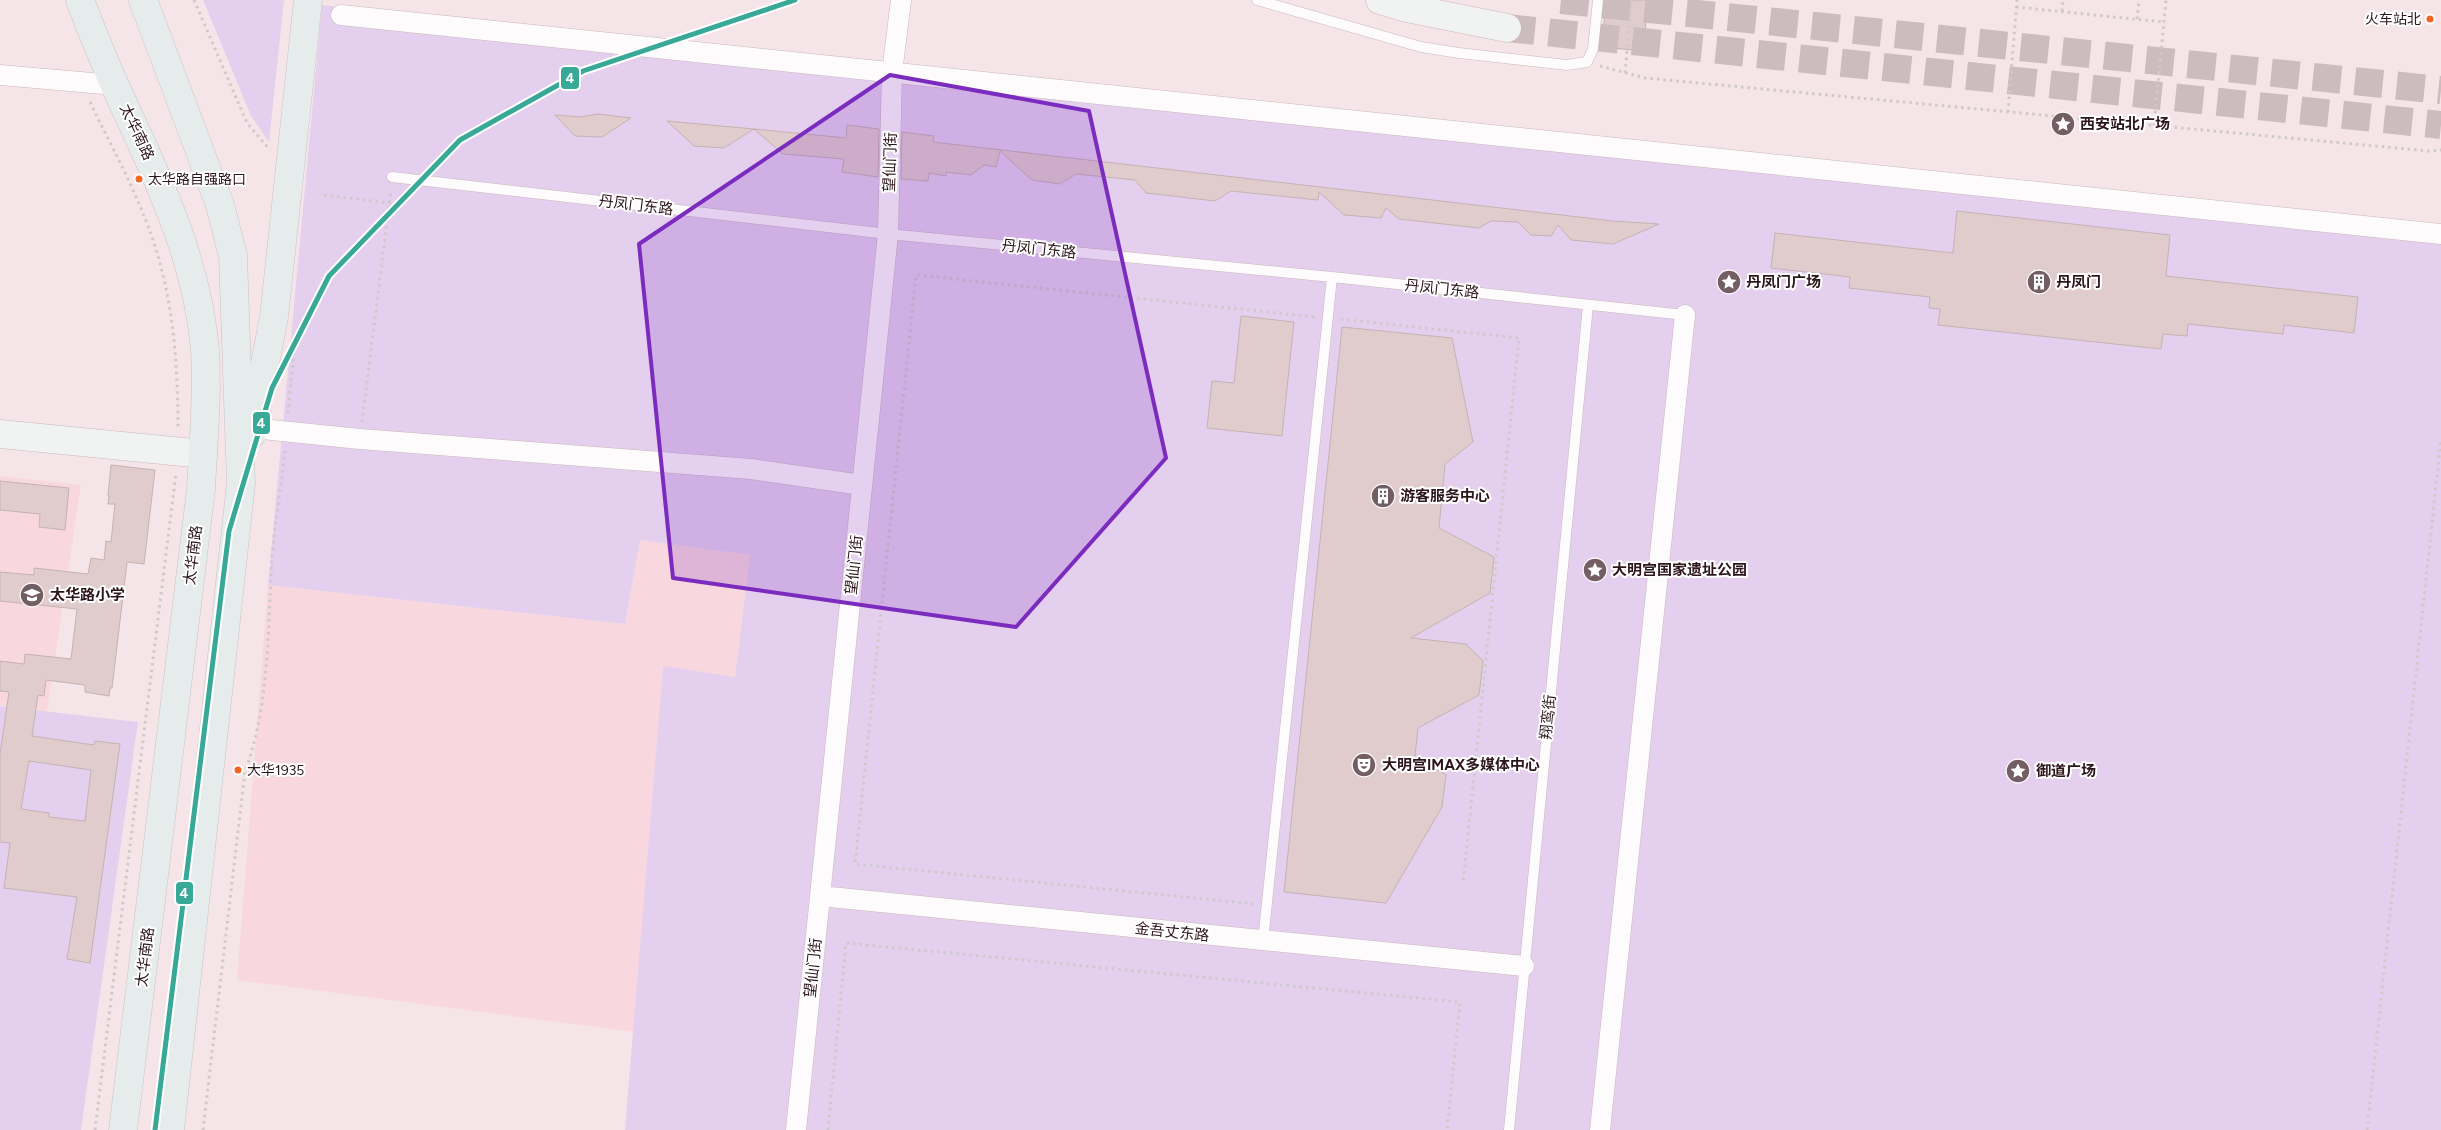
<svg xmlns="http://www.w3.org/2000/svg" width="2441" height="1130" font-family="Figtree,'Noto Sans SC',sans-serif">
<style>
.built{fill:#f8d8de}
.green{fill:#e4d0ee}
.building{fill:#e1cccd;stroke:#c5b2b2;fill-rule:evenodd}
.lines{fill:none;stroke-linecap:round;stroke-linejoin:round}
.secondary-tunnel{stroke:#cdbcbf;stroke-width:28;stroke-dasharray:28 14;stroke-linecap:butt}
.lane-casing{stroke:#cbb7bb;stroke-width:11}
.street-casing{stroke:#cbb7bb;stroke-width:21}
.secondary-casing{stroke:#cbb7bb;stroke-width:29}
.primary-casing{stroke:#cdc2c5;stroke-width:29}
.path{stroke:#d0c9ca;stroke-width:3;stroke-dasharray:2.5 4;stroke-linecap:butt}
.lane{stroke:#fefbfc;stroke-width:10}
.street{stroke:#fefbfc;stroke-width:20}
.secondary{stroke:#f1f3f3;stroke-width:28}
.primary{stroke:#e5eceb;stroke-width:28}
.metro-1-casing{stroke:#fff;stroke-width:9}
.metro-1{stroke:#38a897;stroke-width:5}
.marked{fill:#7b2cbf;fill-opacity:0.2;stroke:#7b2cbf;stroke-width:4;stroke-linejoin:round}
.bus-dot{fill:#f26522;stroke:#fff;stroke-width:2}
.labels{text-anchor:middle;stroke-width:4;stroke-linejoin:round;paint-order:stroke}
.bus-label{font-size:14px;fill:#2d161b;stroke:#fff;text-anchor:start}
.poi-label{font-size:15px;font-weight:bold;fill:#2d161b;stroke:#fff;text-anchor:start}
.street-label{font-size:15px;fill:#2d161b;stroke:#fff}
.line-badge{stroke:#fff;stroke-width:2}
.badge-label{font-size:14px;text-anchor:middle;font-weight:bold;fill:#fff}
</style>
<rect width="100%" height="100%" fill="#f5e5e8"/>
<!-- built -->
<path class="built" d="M0,476L81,485L47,711L0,705Z
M640,540L750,555L735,677L663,667L634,1032L237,980L268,585L625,624Z"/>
<!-- green -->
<path class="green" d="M203,0H284L269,142L251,116Z
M322,5L2441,231V1130H625L663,666L735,677L750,555L640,540L625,624L268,585Z
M0,706L138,722L81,1130H0Z"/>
<!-- building -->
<path class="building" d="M1606,0H1648L1643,51L1602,47Z
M598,114L631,118L602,137L575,136L555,115L580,117Z
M667,121L754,129L724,148L694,146Z
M847,125L879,129L878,177L842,172L844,159L783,154L754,129L846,138Z
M902,132L934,136L933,142L1613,221L1659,224L1613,244L1571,240L1558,225L1551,236L1531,235L1518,222L1491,221L1479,228L1399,219L1386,208L1381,218L1344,215L1319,192L1318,200L1231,191L1215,201L1146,193L1135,180L1076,174L1060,184L1032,180L1000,151L996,167L984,165L971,175L946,172V176L929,173L928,181L901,179Z
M1957,211L2170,235L2166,276L2358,297L2354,333L2284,325L2283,334L2188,324L2187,336L2163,334L2161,349L1938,325L1940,309L1929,308L1930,297L1849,288L1850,277L1771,268L1775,233L1953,253Z
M1241,316L1294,322L1282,436L1207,428L1212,381L1234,383Z
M1342,327L1452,338L1473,442L1445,464L1439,528L1494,557L1490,593L1411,638L1466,644L1483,661L1479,695L1418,728L1415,756L1446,775L1442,807L1386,903L1284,892Z
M111,465L155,470L144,564L127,562L112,688H110L109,696L85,692V685L46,680L44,696L38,695L32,736L94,745L95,741L120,744L90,963L67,959L77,897L4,888L10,843L0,842V754L9,692L0,691V661L24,664L25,654L71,659L77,609L0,601V572L34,575V568L88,574L91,558L104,560L106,541L111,542L115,504H108L109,496H108ZM29,761L91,770L85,821L49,817V813L21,809Z
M0,481L69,488L65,530L39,527L40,514L0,510Z"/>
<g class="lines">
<!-- secondary-tunnel -->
<path class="secondary-tunnel" d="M1561,0L2441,90
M1507,28L2441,125"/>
<!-- lane casing -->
<g class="lane-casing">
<path id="lane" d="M1257,0L1421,47L1459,53L1567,65L1587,62L1593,49L1598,0
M392,177L888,234L1332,277L1685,315
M1263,941L1332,277
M1509,1130L1588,305"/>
</g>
<!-- street casing -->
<g class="street-casing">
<path id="street" d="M341,15L2441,234
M0,75L115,85
M252,428L360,439L751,469L862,485
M820,896L1524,966
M796,1130L888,234L892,73L901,0
M1600,1130L1685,315"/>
</g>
<!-- secondary casing -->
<g class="secondary-casing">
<path id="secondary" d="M1380,0L1407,8L1507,28
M0,434L203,454"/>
</g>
<!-- primary casing -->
<g class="primary-casing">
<path id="primary" d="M80,0C91,29 103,59 116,88C155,172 198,258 205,352C208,397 203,444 201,489L123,1130
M143,0L220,205L233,256L241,483L170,1130
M251,435L274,317L308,0"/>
</g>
<!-- path -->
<path class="path" d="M194,0L247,123L270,150
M2016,7L2163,22
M2062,11L2063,0
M2137,19L2139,0
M1600,66L1645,78L2429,151L2441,150
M1625,73L1632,0
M90,102C108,140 129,177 144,216C172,283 178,357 178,429
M2008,112L2017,0
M2154,126L2166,0
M324,195L390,203
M1341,319L1519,338L1463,883
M288,413L296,330
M362,422L391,190
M1254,904L855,864L916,275L1315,317
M95,1130L176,473
M203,1130L245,772C268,708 268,641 271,574C273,532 281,491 285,449
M828,1130L846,943L1460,1002L1447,1130
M2367,1130L2441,439"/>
<!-- lane -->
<use href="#lane" class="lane"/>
<!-- street -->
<use href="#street" class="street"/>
<!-- secondary -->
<use href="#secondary" class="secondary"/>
<!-- primary -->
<use href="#primary" class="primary"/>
<!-- metro-1 casing -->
<g class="metro-1-casing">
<path id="metro-1" d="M155,1130L229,531L272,388L329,276L460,140L583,71L795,0"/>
</g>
<!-- metro-1 -->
<use href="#metro-1" class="metro-1"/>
</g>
<!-- marked area -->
<path class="marked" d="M890,75L1089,111L1166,458L1016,627L673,578L639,244Z"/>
<!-- icons -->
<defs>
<g id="sight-disc" transform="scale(1.25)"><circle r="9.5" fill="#735e63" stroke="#fff"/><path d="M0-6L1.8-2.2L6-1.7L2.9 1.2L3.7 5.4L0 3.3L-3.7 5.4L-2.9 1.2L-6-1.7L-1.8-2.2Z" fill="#fff"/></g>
<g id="building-disc" transform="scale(1.25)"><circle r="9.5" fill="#735e63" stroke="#fff"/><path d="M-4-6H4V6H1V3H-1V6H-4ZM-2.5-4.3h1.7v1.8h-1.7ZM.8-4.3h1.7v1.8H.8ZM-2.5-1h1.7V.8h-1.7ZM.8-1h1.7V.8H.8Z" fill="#fff"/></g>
<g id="school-disc" transform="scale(1.25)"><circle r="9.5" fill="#735e63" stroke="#fff"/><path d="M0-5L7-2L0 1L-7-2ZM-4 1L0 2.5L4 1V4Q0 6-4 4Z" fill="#fff"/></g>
<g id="theatre-disc" transform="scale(1.25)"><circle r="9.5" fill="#735e63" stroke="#fff"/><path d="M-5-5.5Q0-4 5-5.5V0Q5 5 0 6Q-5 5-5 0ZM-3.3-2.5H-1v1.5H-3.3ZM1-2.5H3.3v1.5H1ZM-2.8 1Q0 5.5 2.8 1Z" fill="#fff"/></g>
</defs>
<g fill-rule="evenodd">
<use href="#sight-disc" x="2063" y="124"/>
<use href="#sight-disc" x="1729" y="282"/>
<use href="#building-disc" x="2039" y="282"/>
<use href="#building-disc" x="1383" y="496"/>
<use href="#sight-disc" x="1595" y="570"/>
<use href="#school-disc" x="32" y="595"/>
<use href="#theatre-disc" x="1364" y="765"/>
<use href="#sight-disc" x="2018" y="771"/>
</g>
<!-- markers -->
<g class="bus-dot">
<circle cx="2430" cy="19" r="4.5"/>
<circle cx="139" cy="179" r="4.5"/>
<circle cx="238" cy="770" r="4.5"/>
</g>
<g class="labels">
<!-- bus labels -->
<g class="bus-label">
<text x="2421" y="24" text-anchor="end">火车站北</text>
<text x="148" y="184">太华路自强路口</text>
<text x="247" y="775">大华1935</text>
</g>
<!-- poi labels -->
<g class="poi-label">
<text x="2080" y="129">西安站北广场</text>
<text x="1746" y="287">丹凤门广场</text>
<text x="2056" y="287">丹凤门</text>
<text x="1400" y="501">游客服务中心</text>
<text x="1612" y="575">大明宫国家遗址公园</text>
<text x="50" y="600">太华路小学</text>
<text x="1382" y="770">大明宫IMAX多媒体中心</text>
<text x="2036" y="776">御道广场</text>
</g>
<!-- street labels -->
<g class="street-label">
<text transform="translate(137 132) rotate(65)" y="5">太华南路</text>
<text transform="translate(890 162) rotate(-88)" y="5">望仙门街</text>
<text transform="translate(636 205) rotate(7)" y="5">丹凤门东路</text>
<text transform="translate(1039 249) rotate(6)" y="5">丹凤门东路</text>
<text transform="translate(1442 289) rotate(6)" y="5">丹凤门东路</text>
<text transform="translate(193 555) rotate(-83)" y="5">太华南路</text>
<text transform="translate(854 565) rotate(-84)" y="5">望仙门街</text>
<text transform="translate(1548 717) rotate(-84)" y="5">翔鸾街</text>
<text transform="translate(1172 932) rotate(6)" y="5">金吾丈东路</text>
<text transform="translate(145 957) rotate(-83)" y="5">太华南路</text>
<text transform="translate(813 968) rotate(-84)" y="5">望仙门街</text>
</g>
</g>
<g class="line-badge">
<rect x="560" y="66" width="20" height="24" rx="5" fill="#38a897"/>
<rect x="252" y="411" width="19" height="24" rx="5" fill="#38a897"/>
<rect x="175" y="881" width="19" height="24" rx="5" fill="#38a897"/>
</g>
<g class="badge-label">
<text x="570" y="83">4</text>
<text x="261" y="428">4</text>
<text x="184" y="898">4</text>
</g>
</svg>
